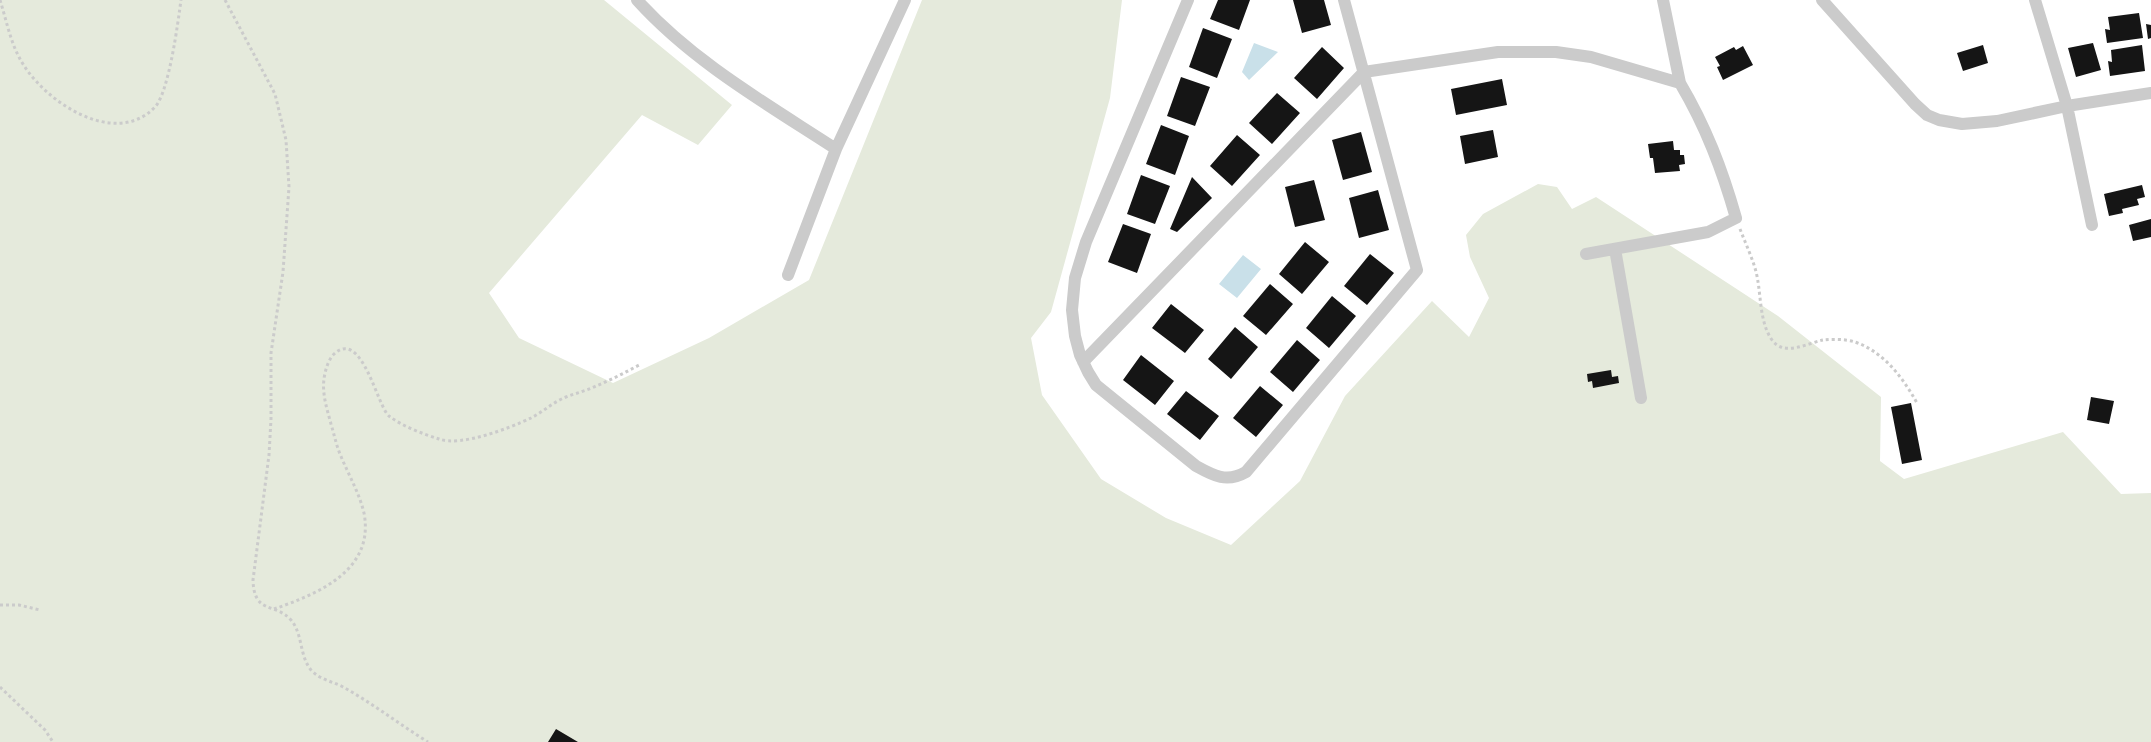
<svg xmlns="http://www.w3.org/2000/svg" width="2151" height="742" font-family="'Fira Sans Condensed',sans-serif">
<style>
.green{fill:#e5eadc}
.water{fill:#c9e0e9}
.building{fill:#151515}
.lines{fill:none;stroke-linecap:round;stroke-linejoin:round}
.path{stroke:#cbcbcb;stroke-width:3;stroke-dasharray:3 3;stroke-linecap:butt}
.minor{stroke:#cbcbcb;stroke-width:12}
</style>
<rect width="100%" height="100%" fill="#fff"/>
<!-- green -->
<path class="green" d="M0,0H604L732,105L698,145L642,115L489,293L519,338L613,383L709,338L809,280L922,0H1122L1110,98L1051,312L1031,338L1042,395L1101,479L1166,518L1231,545L1300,481L1345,396L1432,301L1469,337L1489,298L1470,257L1466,235L1483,214L1538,184L1557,187L1572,209L1596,197L1778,316L1881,397L1880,461L1904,479L2063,432L2121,494L2151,493V742H0Z"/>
<!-- water -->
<path class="water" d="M1254,43L1278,52L1249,80L1242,72Z
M1243,255L1261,269L1237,298L1219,284Z"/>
<!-- building -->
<path class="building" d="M1218,0H1250L1239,30L1210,19Z
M1293,0H1324L1331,25L1302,33Z
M2139,13L2143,38L2107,43L2105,29L2110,30L2108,17Z
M2146,24L2151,25V38L2148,39Z
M1203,28L1232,39L1217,78L1189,67Z
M2093,43L2101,70L2076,77L2068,48Z
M1983,45L1988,63L1963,71L1957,53Z
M2142,45L2145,71L2110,76L2108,61L2112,62L2111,50Z
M1743,46L1753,65L1723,80L1717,67L1720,66L1715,57L1734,47L1736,50Z
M1322,47L1344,68L1317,99L1294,78Z
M1181,77L1210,87L1195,126L1167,116Z
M1502,79L1507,105L1456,115L1451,89Z
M1277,93L1300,113L1272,144L1249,123Z
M1161,125L1189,136L1175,175L1146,164Z
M1493,130L1498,157L1465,164L1460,136Z
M1361,132L1372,172L1343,180L1332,140Z
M1237,135L1260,155L1232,186L1210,166Z
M1673,141L1674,150H1680V155H1684L1685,164L1679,165L1680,171L1655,173L1653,158H1650L1648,144Z
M1141,175L1170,186L1155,224L1127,214Z
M1192,177L1212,198L1177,232L1170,229Z
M1314,180L1325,220L1295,227L1285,187Z
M2142,185L2145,197L2137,199L2139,205L2122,209L2123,213L2109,216L2104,194Z
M1378,190L1389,230L1359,238L1349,198Z
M2151,219V237L2133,241L2129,225Z
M1123,224L1151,234L1137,273L1108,262Z
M1305,242L1329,262L1302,294L1279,274Z
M1370,254L1394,273L1367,305L1344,286Z
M1270,284L1293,304L1266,335L1243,316Z
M1332,296L1356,316L1329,348L1306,328Z
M1171,304L1204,330L1185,353L1152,328Z
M1235,327L1258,347L1231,379L1208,359Z
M1297,340L1320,360L1293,392L1270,372Z
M1141,355L1174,381L1155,405L1123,380Z
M1611,370L1612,377L1618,376L1619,383L1593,388L1592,381L1588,382L1587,374Z
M1260,386L1283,405L1256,437L1233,418Z
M1186,391L1219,416L1200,440L1167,414Z
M2091,397L2114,401L2109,424L2087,420Z
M1911,403L1922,460L1902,464L1891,407Z
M556,729L578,742H548Z"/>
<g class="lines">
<!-- path -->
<path class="path" d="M0,0C6,19 10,40 19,57C40,99 114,150 155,107C169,92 178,22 181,0
M225,0L275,94L286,140L289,187L283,272L271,353V419L269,455L253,580C254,615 275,602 291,620C303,634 299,655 311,670C320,680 332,681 343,687C372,703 399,724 428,742
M1740,229C1745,242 1751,255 1755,268C1762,291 1758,320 1772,340C1784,357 1808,343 1823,340C1833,339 1846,339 1855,342C1884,352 1903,378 1917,403
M0,605H19L40,610
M274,609C317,594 375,571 364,513C359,492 348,474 340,454C336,444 334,434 331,424C327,409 322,394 324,379C325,371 328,360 334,354C362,328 377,406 389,416C402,426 423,434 439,439C461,447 510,428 531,418C543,412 553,402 566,397C576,393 586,391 596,386C611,380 626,372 641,364
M0,687L45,730L53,742"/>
<!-- minor -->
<path class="minor" d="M637,0C693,62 767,104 836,149
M1188,0L1086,242L1075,278L1072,310L1075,336L1080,355L1088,372L1096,385L1196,466C1214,476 1227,483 1246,472L1417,270L1344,0
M1822,0L1915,104L1927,115L1939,120L1962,124L1997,121L2067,106L2151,93
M2035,0L2067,106L2092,225
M1615,249L1641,398
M1586,254L1708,232L1736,218C1722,169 1706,127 1680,83
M788,275L836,149L905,0
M1083,362L1364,72L1498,52H1556L1591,57L1680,83L1663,0"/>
</g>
</svg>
